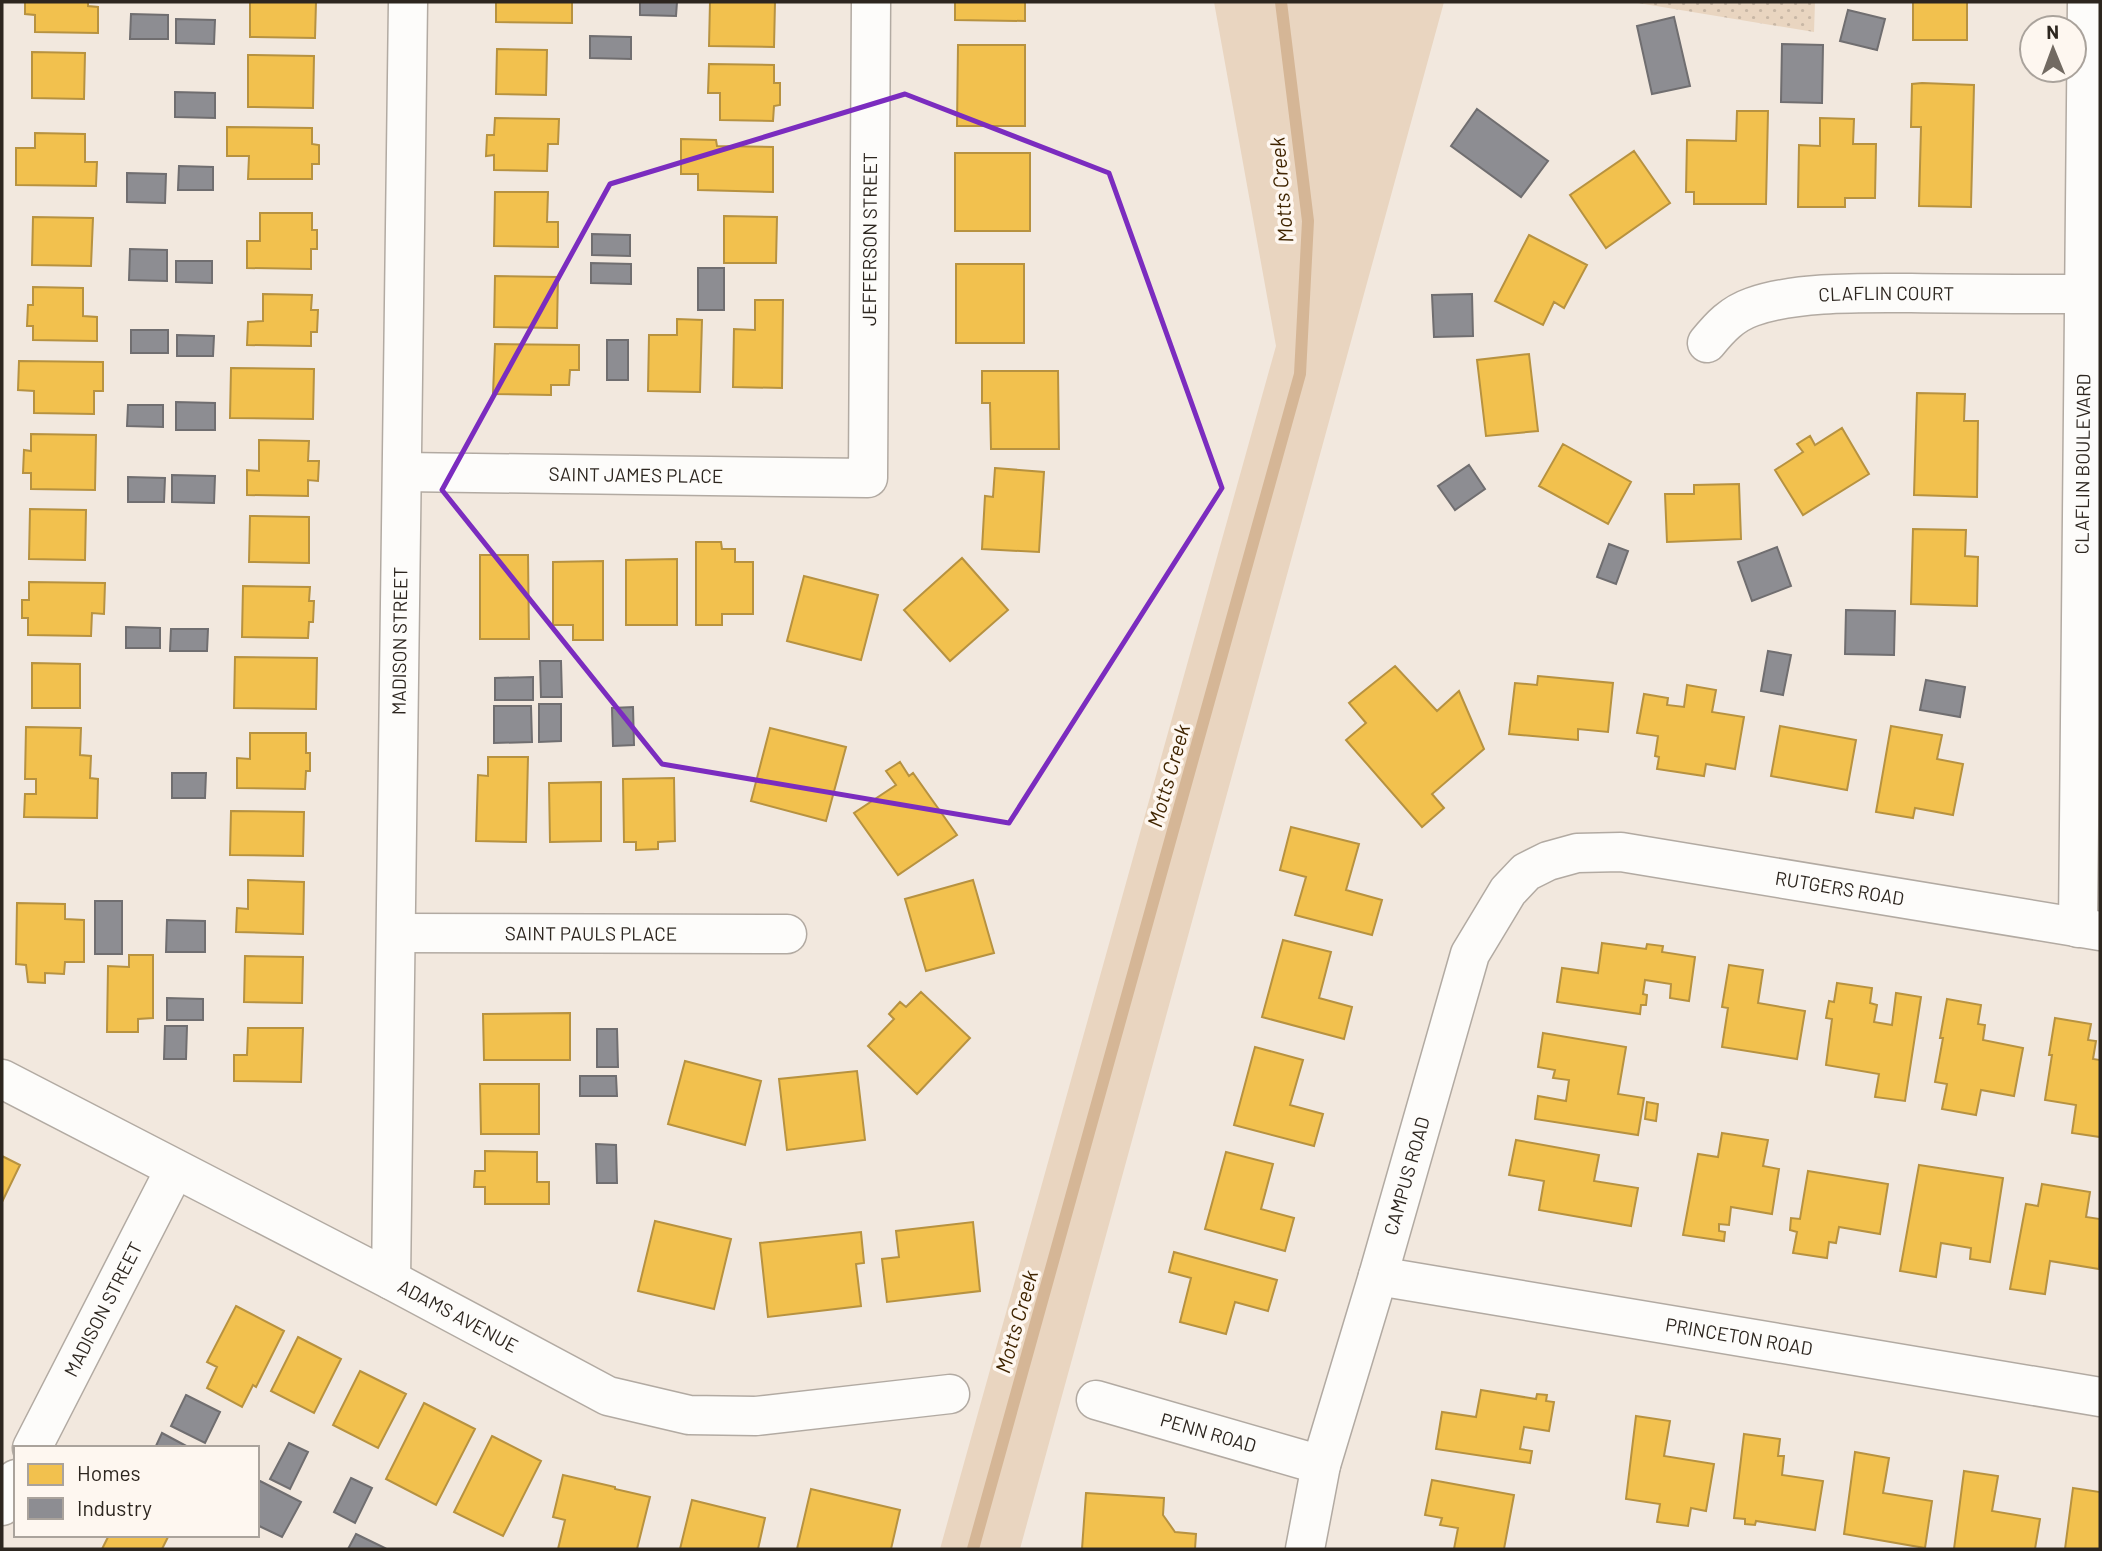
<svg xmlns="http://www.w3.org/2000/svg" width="2102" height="1551" font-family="Barlow,sans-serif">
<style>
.grass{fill:#e9d5c0}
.park{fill:url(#park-dots)}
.homes{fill:#f2c14e;stroke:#b79240;stroke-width:2}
.industry{fill:#8d8d92;stroke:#706e70;stroke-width:2}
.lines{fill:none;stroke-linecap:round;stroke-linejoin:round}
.stream{stroke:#d5b696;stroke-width:12}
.street-casing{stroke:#b2aaa2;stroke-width:41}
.street{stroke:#fdfcfa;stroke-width:38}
.marked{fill:none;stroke:#7b2cbf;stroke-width:5;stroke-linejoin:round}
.labels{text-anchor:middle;stroke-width:7;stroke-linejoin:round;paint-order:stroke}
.street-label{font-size:19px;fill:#2d261f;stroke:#fef7f0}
.water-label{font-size:21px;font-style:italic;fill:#402501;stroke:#fef7f0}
</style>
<defs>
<pattern id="park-dots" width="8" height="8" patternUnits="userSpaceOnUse" patternTransform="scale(1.75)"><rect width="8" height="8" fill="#e9d5c0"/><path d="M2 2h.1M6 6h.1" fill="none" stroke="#c8b7a5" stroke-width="1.8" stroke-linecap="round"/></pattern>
</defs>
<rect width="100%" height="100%" fill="#f2e8de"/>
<!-- grass -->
<path class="grass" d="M1214,2H1444L1020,1549H940L1276,346Z"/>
<!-- park -->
<path class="park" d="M1632,2H1815L1814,32Z"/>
<!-- homes -->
<path class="homes" d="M25,2H88V6L98,7V33L35,32V15L25,14Z
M250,2H316L315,38L250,37Z
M496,2H572V23L496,22Z
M710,2H775L774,47L709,46Z
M955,2H1025V21L955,20Z
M1913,2H1967V40H1913Z
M958,45H1025V126H957Z
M497,49L547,50L546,95L496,94Z
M32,52L85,53L84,99L32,98Z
M248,55L314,56L313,108L248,107Z
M709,64L774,65V83H780V105L774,106L773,121L720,120V93H708Z
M1922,83L1974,85L1971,207L1919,206L1921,127H1911L1912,84Z
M1737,111H1768L1766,204H1694V192H1686L1687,140L1736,141Z
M495,118L559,119L558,144H548L547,171L494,170V155L486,156L487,135H494Z
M1820,118L1854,119L1853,144H1876L1875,198H1845V207H1798L1799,145L1820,146Z
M227,127L312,128V144L319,145V164H312V179H248L249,156H227Z
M35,133L85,134V162H97L96,186L16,185V148H35Z
M681,139L716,140L717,146L773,147V192L698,190V174H681Z
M1634,151L1670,203L1606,248L1570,195Z
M955,153H1030V231H955Z
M495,192H548L547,222H558V247L494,246Z
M260,213H312V230H317V249H311V269L247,268V241H260Z
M724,216L777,217L776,263H724Z
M33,217L93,218L91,266L32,265Z
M1529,235L1587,265L1564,308L1554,302L1543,325L1495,301Z
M956,264H1024V343H956Z
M495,276L558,277L557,328L494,327Z
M33,287L83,288V316L97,317V341L33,340V326H27L28,305H33Z
M263,294L312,295L311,310H318L317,332H311V346L247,345L248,322L263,321Z
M755,300H783L782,388L733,387L734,329L755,330Z
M677,319L702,320L700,392L648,391L649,335H677Z
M495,344L579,345V370H570L569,385H551V395L493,394Z
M1529,354L1538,431L1486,436L1477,360Z
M19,361L103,362V391H94V414L34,413V391L18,390Z
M231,368L314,369L313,419L230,418Z
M982,371H1058L1059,449H991L990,403H982Z
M1917,393L1965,394L1964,421H1978L1977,497L1914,495Z
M1842,428L1869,474L1803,515L1775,470L1803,452L1797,444L1810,436L1815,445Z
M31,434L96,435L95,490L31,489V473H23L24,450L31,451Z
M259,440L309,441L308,461H319L318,481L308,480V496L247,495V470L259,471Z
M1563,444L1631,482L1608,524L1539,486Z
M995,468L1044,472L1039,552L982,549L985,496L993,497Z
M1739,484L1741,539L1667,542L1665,494H1694V485Z
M30,509L86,510L85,560L29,559Z
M250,516L309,517V563L249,562Z
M1913,529L1966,530L1965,556L1978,557L1977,606L1911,604Z
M696,542H721L722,549H735V562H753V614H722V625H696Z
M480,555H528L529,639H480Z
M962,558L1008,610L950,661L904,610Z
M677,559V625H626V560Z
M603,561V640H573V625H553V562Z
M804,576L878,595L861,660L787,641Z
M29,582L105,583L104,614L92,613L91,636L28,635V618H22V600H29Z
M243,586L310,587L309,601H314L313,622H309L308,638L242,637Z
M235,657L317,658L316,709L234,708Z
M32,663L80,664V708H32Z
M1395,666L1437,711L1459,691L1484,749L1432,794L1444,808L1422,827L1346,740L1366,723L1349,703Z
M1538,676L1613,683L1608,732L1578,729V740L1509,734L1515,683L1537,685Z
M1687,685L1716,690L1712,712L1744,717L1735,769L1706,764L1704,776L1657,769L1659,757L1655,756L1658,736L1637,733L1644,694L1668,698L1667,705L1684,707Z
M1780,726L1856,740L1847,790L1771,776Z
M1891,726L1942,735L1937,759L1963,764L1953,815L1915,808L1913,818L1876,812Z
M26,727L81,728L80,755L91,756L90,778L98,779L97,818L24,817L25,794H36V779H25Z
M770,728L846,747L826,821L751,801Z
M250,733H306V753H310V771H306L305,789L237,788V758L250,759Z
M488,757H528L526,842L476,841L478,775L488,776Z
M900,762L909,776L913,773L957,835L898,875L854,813L896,785L886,771Z
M674,778L675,841L658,842V849L636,850V842H624L623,779Z
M601,782V841L550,842L549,783Z
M231,811L304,812L303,856L230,855Z
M1291,827L1359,844L1346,890L1382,900L1372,935L1295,915L1306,877L1280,870Z
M248,880L304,882L303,934L236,932L237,908L248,909Z
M973,880L994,953L926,971L905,899Z
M17,903L65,904V919L84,920V962H65L64,974L45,973V983L28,982L26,965L16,964Z
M1283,940L1331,952L1319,998L1352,1007L1344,1039L1262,1017Z
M1602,943L1646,949L1647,944L1663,946L1662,952L1695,957L1689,1001L1670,998L1671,984L1645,980L1643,994L1647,995L1646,1005H1641L1640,1014L1557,1002L1562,968L1598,973Z
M129,955H153V1018L138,1019V1032H107L108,966L129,967Z
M245,956L303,957L302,1003L244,1002Z
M1729,965L1763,970L1758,1003L1805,1011L1797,1059L1722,1047L1728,1008L1722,1007Z
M1837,983L1872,988L1870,1003L1877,1005L1874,1022L1892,1025L1896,993L1921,997L1905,1101L1875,1097L1879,1074L1826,1065L1832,1019L1826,1018L1829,1001L1834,1002Z
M921,992L970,1038L917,1094L868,1046L894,1019L889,1014L900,1002L906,1007Z
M1947,999L1981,1005L1978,1024L1985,1025L1983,1040L2023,1048L2014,1096L1981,1090L1976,1115L1942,1109L1947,1084L1935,1082L1943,1038H1940Z
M570,1013V1060H484L483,1014Z
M2055,1018L2091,1024L2088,1040L2096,1041L2093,1059L2100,1060V1137L2072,1133L2076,1105L2045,1100L2052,1055H2049Z
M248,1028H303L301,1082L234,1081V1055H247Z
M1543,1033L1626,1047L1618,1094L1644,1098L1638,1135L1535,1119L1538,1096L1566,1101L1569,1080L1553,1078L1555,1070L1538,1067Z
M1255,1047L1303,1060L1290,1105L1323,1114L1314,1146L1234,1125Z
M685,1061L761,1081L745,1145L668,1124Z
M857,1071L865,1140L787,1150L779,1079Z
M480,1084H539V1134H481Z
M1647,1102L1658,1104L1656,1121L1645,1119Z
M1722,1133L1768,1140L1763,1166L1779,1169L1772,1214L1731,1207L1729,1225L1719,1224V1231L1725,1232L1724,1241L1683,1235L1698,1154L1718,1157Z
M1516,1140L1599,1155L1594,1181L1638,1188L1631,1226L1539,1210L1544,1181L1509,1175Z
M485,1151L537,1152V1182H549V1204H485V1187H474L475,1171H485Z
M1226,1152L1273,1164L1261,1209L1294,1218L1285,1251L1205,1229Z
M2,1156L20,1165L2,1202Z
M1919,1165L2003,1178L1990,1262L1970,1259L1971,1248L1941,1243L1936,1277L1900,1271Z
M1808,1171L1888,1184L1880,1234L1839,1227L1836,1243L1829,1242L1827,1258L1793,1253L1797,1232L1790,1230L1791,1218L1800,1219Z
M2042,1184L2090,1192L2086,1217L2100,1219L2099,1269L2050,1261L2045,1294L2010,1289L2026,1204L2038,1206Z
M655,1221L731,1239L714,1309L638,1291Z
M973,1222L980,1291L887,1302L882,1259L899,1257L896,1231Z
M861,1232L864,1263L856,1264L861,1306L768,1317L760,1243Z
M1174,1252L1277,1280L1268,1311L1235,1302L1226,1334L1180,1322L1191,1278L1169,1272Z
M236,1306L284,1331L256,1387L253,1385L242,1407L207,1388L217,1367L207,1362Z
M298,1337L341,1359L314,1413L271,1391Z
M360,1371L406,1394L378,1448L333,1425Z
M1481,1390L1536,1399L1537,1394L1547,1395L1546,1401L1554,1402L1549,1431L1524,1427L1520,1449L1532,1451L1530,1463L1436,1449L1442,1412L1476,1417Z
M424,1403L475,1429L436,1505L386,1479Z
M1636,1416L1670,1421L1664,1456L1714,1464L1706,1511L1691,1508L1688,1526L1657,1522L1660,1504L1626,1499Z
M1744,1434L1780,1439L1778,1456H1784L1782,1475L1823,1481L1815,1530L1756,1521L1755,1525L1745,1524V1519L1734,1518Z
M492,1436L541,1461L503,1536L454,1512Z
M1855,1452L1889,1458L1883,1493L1932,1501L1925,1548L1844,1534Z
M1964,1471L1998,1476L1992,1511L2040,1519L2035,1549H1954Z
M563,1475L615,1487V1489L650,1497L637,1549H558L565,1520L553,1517Z
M1432,1480L1514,1495L1504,1549H1454L1458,1528L1440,1525L1442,1518L1425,1515Z
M2073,1488L2100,1492V1549H2065Z
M811,1489L900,1510L891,1549H797Z
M1086,1493L1164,1498L1163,1515L1175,1532L1196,1534L1195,1549H1082Z
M692,1500L765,1518L758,1549H680Z
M109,1535H169L162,1549H102Z"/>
<!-- industry -->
<path class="industry" d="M640,2H677L676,16L640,15Z
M1848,10L1885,19L1877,50L1840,41Z
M131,14L168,15V39H130Z
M1674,17L1690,86L1652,94L1637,26Z
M176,19L215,20L214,44L176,43Z
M590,36L631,37V59L590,58Z
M1782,44L1823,45L1822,103L1781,102Z
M175,92L215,93V118L175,117Z
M1477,109L1548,161L1521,197L1451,146Z
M179,166L213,167V190H178Z
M127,173L166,174L165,203L127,202Z
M592,234L630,235V256L592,255Z
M130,249L167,250V281L129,280Z
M176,261H212V283L176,282Z
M591,263L631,264V284L591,283Z
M698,268H724V310H698Z
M1472,294L1473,336L1434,337L1432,295Z
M131,330H168V353H131Z
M177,335L214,336L213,356H177Z
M607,340H628V380H607Z
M176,402L215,403V430H176Z
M128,405H163V427L127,426Z
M1469,465L1485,489L1455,510L1438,486Z
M172,475L215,476L214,503L172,502Z
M128,477L165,478L164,502H128Z
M1609,544L1628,551L1616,584L1597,577Z
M1777,547L1791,586L1752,601L1738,562Z
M1846,610L1895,611L1894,655L1845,654Z
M126,627L160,628V648H126Z
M171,629H208L207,651H170Z
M1768,651L1791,655L1783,695L1761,691Z
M540,661H561L562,697H541Z
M533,677V700H495V678Z
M1926,680L1965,687L1960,717L1920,710Z
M539,704H561V741L539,742Z
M494,706H531L532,742L494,743Z
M633,707L634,745L613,746L612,708Z
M172,773H206L205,798H172Z
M95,901H122V954H95Z
M167,920L205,921V952H166Z
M167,998L203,999V1020H167Z
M165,1026H187L186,1059H164Z
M597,1029H617L618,1067H597Z
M580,1076H616L617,1096H580Z
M596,1144L616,1145L617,1183H597Z
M186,1395L220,1412L205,1443L171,1426Z
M162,1433L190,1448H155Z
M289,1443L308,1452L290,1489L270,1479Z
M351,1478L372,1488L355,1523L334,1512Z
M260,1481L301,1502L282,1537L257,1525V1486Z
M356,1534L385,1548L384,1549H348Z"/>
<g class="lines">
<!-- stream -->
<path class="stream" d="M973,1549L1300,374L1308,221L1281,2"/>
<!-- street casing -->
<g class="street-casing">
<g id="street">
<path id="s1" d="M1707,343C1720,327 1732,314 1752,307C1797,291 1864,293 1911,293C1968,294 2025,294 2083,294"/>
<path id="s2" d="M403,472L868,478L871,2"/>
<path id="s3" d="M2078,928L2087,2"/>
<path id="s4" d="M397,933L787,934"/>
<path id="s5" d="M2,1079L391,1280L608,1396L689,1415L756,1416L950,1394"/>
<path id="s6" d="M1378,1276L2100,1397"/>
<path id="s7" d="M391,1280L408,2"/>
<path id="s8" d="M1096,1400L1321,1465"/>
<path id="s9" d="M32,1448L175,1169"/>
<path d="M2,1506L16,1479"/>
<path id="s10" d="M1305,1549L1321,1465L1378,1276L1470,954L1508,891L1526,872L1548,861L1577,853L1621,852L2100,931"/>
</g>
</g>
<!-- street -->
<use href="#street" class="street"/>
</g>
<!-- marked area -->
<path class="marked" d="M905,94L1109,173L1222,488L1009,823L662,764L442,490L610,184Z"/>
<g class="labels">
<!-- street labels -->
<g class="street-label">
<text dy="7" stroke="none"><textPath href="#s2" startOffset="704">JEFFERSON STREET</textPath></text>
<text dy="7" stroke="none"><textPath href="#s1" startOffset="194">CLAFLIN COURT</textPath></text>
<text dy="7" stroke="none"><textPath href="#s3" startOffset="464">CLAFLIN BOULEVARD</textPath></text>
<text dy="7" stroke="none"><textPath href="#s2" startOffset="233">SAINT JAMES PLACE</textPath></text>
<text dy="7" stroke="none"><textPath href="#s7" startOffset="639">MADISON STREET</textPath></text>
<text dy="7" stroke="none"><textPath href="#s10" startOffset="1038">RUTGERS ROAD</textPath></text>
<text dy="7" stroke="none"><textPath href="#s4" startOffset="194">SAINT PAULS PLACE</textPath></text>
<text dy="7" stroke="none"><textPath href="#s10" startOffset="387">CAMPUS ROAD</textPath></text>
<text dy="7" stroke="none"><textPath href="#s9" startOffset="156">MADISON STREET</textPath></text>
<text dy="7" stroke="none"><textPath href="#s5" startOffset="514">ADAMS AVENUE</textPath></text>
<text dy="7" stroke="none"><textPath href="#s6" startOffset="366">PRINCETON ROAD</textPath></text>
<text dy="7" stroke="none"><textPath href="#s8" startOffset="117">PENN ROAD</textPath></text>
</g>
<!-- water labels -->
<g class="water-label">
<text transform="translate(1282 190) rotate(-95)" y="7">Motts Creek</text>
<text transform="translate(1169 776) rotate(-74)" y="7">Motts Creek</text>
<text transform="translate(1017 1322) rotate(-74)" y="7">Motts Creek</text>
</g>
</g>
<!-- border -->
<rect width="2102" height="1551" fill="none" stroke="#2d261f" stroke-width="7"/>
<!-- legend -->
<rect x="14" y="1446" width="245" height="91" fill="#fef7f0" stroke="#aaa39c" stroke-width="2"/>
<rect x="28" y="1464" width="35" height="21" fill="#f2c14e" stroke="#aaa39c" stroke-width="2"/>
<text x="77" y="1481" font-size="21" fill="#2d261f">Homes</text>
<rect x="28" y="1498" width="35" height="21" fill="#8d8d92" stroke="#aaa39c" stroke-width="2"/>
<text x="77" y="1516" font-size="21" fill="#2d261f">Industry</text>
<!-- north arrow -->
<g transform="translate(2053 49) rotate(359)"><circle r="33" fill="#fef7f0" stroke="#aaa39c" stroke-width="2"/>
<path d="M0-5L12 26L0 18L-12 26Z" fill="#726a62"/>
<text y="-10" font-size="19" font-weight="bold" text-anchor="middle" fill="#2d261f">N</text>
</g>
</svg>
